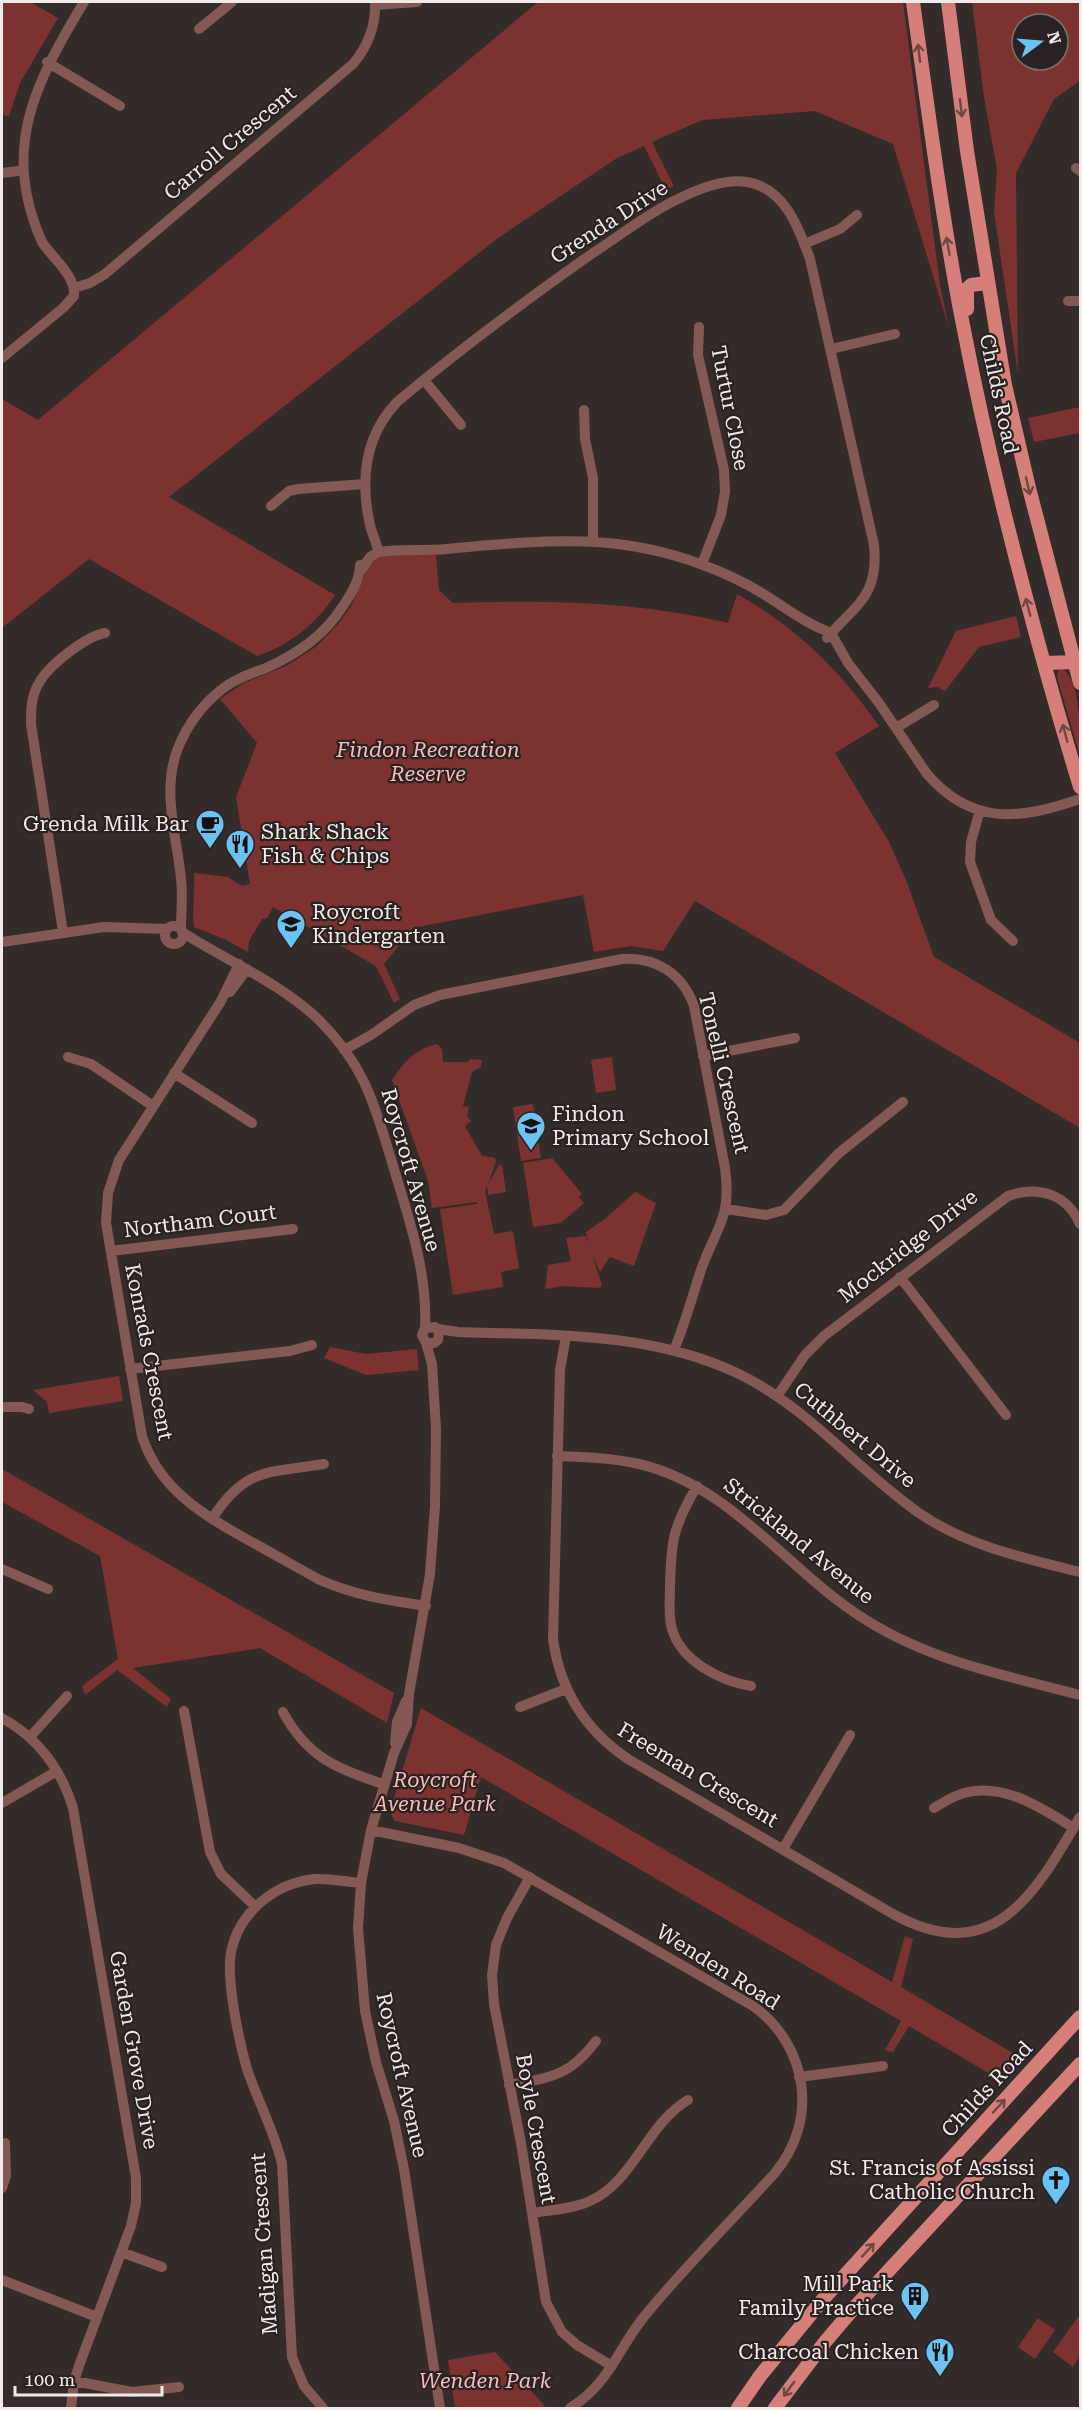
<svg xmlns="http://www.w3.org/2000/svg" width="1082" height="2410" font-family="'Roboto Serif',serif">
<style>
.green{fill:#7c3231;fill-rule:evenodd}
.lines{fill:none;stroke-linecap:round;stroke-linejoin:round}
.minor{stroke:#835855;stroke-width:10}
.major{stroke:#d67f7a;stroke-width:14}
.oneway{stroke:#6f4745}
.labels{text-anchor:middle;stroke-width:4.5;stroke-linejoin:round;paint-order:stroke}
.street-label{font-size:21px;fill:#f0ebea;stroke:#2a2222}
.park-label{font-size:21px;font-style:italic;fill:#f4bdb9;stroke:#2a2222}
.poi-label{font-size:21px;fill:#f0ebea;stroke:#2a2222;text-anchor:end}
</style>
<rect width="100%" height="100%" fill="#342c2b"/>
<!-- green -->
<path class="green" d="M2,2H30L58,18L20,83L9,116L2,115Z
M538,2H903L940,285L949,328L893,144L815,111L702,120L652,142L674,186L666,190L644,146L617,158L498,238L169,497L335,595C315,625 291,644 257,656L89,559L2,628V399L38,420Z
M972,2H1080V81L1054,99L1016,173L1018,374L994,212L997,169L984,97ZM1022,24H1058V60H1022Z
M1080,407V433L1034,442L1028,418Z
M382,554L436,555L439,590L453,603C546,600 637,601 728,623L737,594C796,627 840,670 879,726L835,753L889,842L906,880L934,957L1080,1043V1128L695,901L663,951L631,946L594,952L583,895L413,928L384,964L400,999L394,1003L376,966L273,907L267,918L262,919L249,941L248,952L226,940L194,927C192,923 195,884 194,873L228,877L242,886L250,884L236,797L257,743L220,699L244,683L288,665L317,646L339,623L351,606L371,560Z
M1016,616L1021,637L979,647L945,691L937,687L928,688L956,631Z
M1059,668H1063C1082,688 1080,729 1080,756L1057,677Z
M437,1044L442,1049L443,1062H468L470,1059L482,1060L481,1067L472,1072L463,1106L469,1107L467,1116L471,1121L465,1126L482,1156L495,1158L496,1162L488,1185L499,1165H502L506,1192L488,1195L487,1185L485,1191L494,1234L513,1231L519,1268L501,1272L503,1287L453,1295L440,1209L477,1204V1202L432,1208L428,1181L392,1080C405,1061 414,1050 437,1044Z
M612,1057L616,1090L596,1093L591,1060Z
M533,1104L541,1158L521,1161L513,1107Z
M552,1158L582,1194L579,1197L584,1203L561,1223L533,1227L523,1163Z
M635,1192L656,1203L634,1266L610,1257L600,1272L592,1254L602,1285L600,1288L564,1286L545,1289L548,1265L571,1261L566,1238L586,1236L589,1244L586,1232L606,1218Z
M330,1347L366,1354L417,1349L419,1370L366,1375L324,1358Z
M119,1376L123,1401L49,1413L47,1402L33,1390Z
M2,1469L394,1693L387,1723L260,1648L133,1668L171,1699L167,1707L117,1670L85,1695L82,1686L118,1659L100,1556L2,1502Z
M421,1708L892,1982L905,1936L913,1939L901,1987L1023,2059L1002,2081L909,2026L893,2052L885,2050L901,2021L481,1777L464,1835L395,1821L392,1816L391,1808Z
M1078,2317L1080,2318V2356L1073,2367L1053,2352Z
M1038,2318L1055,2330L1035,2359L1018,2347Z
M495,2352L545,2406H546L538,2408H455L448,2360Z"/>
<g class="lines">
<!-- minor -->
<path class="minor" d="M375,5L417,2
M199,29L232,2
M47,62L120,106
M1076,168L1080,171
M2,173L18,171
M804,244L840,229L857,215
M74,288L90,283L105,274L353,64C368,46 376,25 375,2
M1068,301H1080
M699,327L698,355L724,470L725,492L721,515L702,564
M831,349L895,334
M2,358L63,308L74,296C76,275 52,258 42,242C0,148 36,82 84,2
M424,380L461,425
M584,410L585,439L593,478V540
M271,506L289,491L298,489L365,484
M378,552C377,542 372,535 370,525C360,480 364,437 397,402C460,349 526,300 593,253C621,235 648,213 678,199C698,189 724,178 747,182C785,188 799,229 810,259L874,545C879,597 856,604 827,638
M360,572L370,557L378,552C401,549 424,551 446,549C538,541 614,531 703,565C725,573 748,584 768,597C789,610 807,624 831,633L848,663L879,703L927,774C973,827 1021,819 1080,799
M896,728L934,705
M980,810L971,842L970,862L991,920L1013,941
M165 935a9 9 0 1 1 18 0a9 9 0 1 1-18 0Z
M181,929C181,913 183,896 181,879C177,836 161,791 178,748C187,726 202,705 221,690C234,679 250,674 266,668C297,654 324,636 343,606C351,594 360,580 360,565
M63,932L31,724C31,710 31,696 39,683C48,666 86,636 105,633
M182,932C227,961 279,982 319,1020C337,1038 353,1059 364,1082C376,1107 383,1133 391,1159C407,1213 428,1271 425,1328
M2,942L104,927L167,929
M239,964L221,1001L119,1160L108,1193L106,1223L142,1436C159,1489 202,1514 248,1540C272,1553 296,1567 320,1580C357,1596 387,1600 426,1606
M230,992L247,969
M344,1050L371,1035L414,1005L440,995L622,959C656,957 682,973 694,1006L725,1168C732,1219 716,1227 701,1270C692,1297 685,1324 674,1350
M703,1056L795,1038
M68,1057L91,1064L153,1106
M174,1073L252,1123
M726,1209L766,1215L784,1210L839,1153L903,1102
M111,1251L293,1229
M900,1277L1006,1415
M438,1329L458,1332C553,1335 651,1332 739,1374C809,1408 856,1469 919,1513C967,1546 1024,1558 1080,1572
M566,1336L560,1370L553,1639C560,1690 585,1730 628,1759L893,1914C993,1969 1035,1894 1080,1817
M426,1343H434L438,1340L439,1332L435,1327L425,1328L422,1335L426,1343L432,1364L436,1429L435,1506L430,1574L409,1694L407,1724L394,1753L371,1830L361,1883L358,1928L365,2011L376,2062L394,2121L404,2169L440,2408
M130,1369L290,1351L312,1345
M778,1395L805,1355L824,1336L1008,1196C1038,1185 1067,1194 1080,1224
M2,1407H22L29,1409
M557,1456C585,1457 612,1458 639,1464C733,1486 787,1571 866,1620C931,1661 1007,1676 1080,1695
M697,1486C673,1527 671,1540 670,1587C670,1601 668,1615 672,1629C681,1661 720,1681 751,1686
M212,1519C245,1467 268,1473 324,1464
M2,1569L48,1589
M520,1707L566,1689
M184,1711L210,1852L221,1874L256,1907
M283,1712C307,1757 337,1769 383,1784
M2,1718C38,1738 61,1769 73,1808L136,2178V2203L131,2226L80,2363L74,2381L71,2408
M30,1737L67,1696
M395,1743L397,1722L406,1701
M2,1803L57,1771
M934,1808C944,1802 953,1796 964,1793C1004,1782 1041,1808 1074,1828
M371,1830L459,1848L504,1863L753,2006C809,2046 819,2122 774,2174C732,2220 687,2265 647,2313C618,2347 610,2384 570,2408
M783,1849L850,1735
M530,1877L507,1918L496,1945L492,1975L494,2004L521,2143L546,2302L562,2332L577,2345L612,2366
M799,2077L883,2066
M509,2085C551,2077 569,2077 596,2041
M2,2188L6,2176L5,2143
M532,2213C550,2210 573,2209 590,2201C634,2181 647,2124 688,2100
M121,2252L162,2267
M2,2280L97,2317
M74,2381L132,2392L179,2387
M323,2408L304,2386L292,2357L282,2164C274,2130 258,2102 247,2069C239,2041 226,1980 231,1952C239,1912 275,1883 315,1879C330,1878 346,1882 361,1883"/>
<!-- major -->
<path class="major" d="M913,2C928,110 942,218 963,325C993,481 1034,635 1080,787
M948,2L967,151L1005,385L1029,488L1080,683
M967,309V289L971,285L987,283
M1045,663L1074,662
M738,2408L760,2376L825,2297L1080,2017
M775,2408L825,2342L854,2308L1080,2064"/>
</g>
<!-- one-way arrows -->
<defs><path id="oneway-shaft" d="M-6 0H5M1.5-3L5.5 0L1.5 3" fill="none" stroke-width="1.6" stroke-linecap="round" stroke-linejoin="round" transform="scale(1.5)"/></defs>
<g class="oneway">
<use href="#oneway-shaft" transform="translate(919 53) rotate(-97)"/>
<use href="#oneway-shaft" transform="translate(961 108) rotate(83)"/>
<use href="#oneway-shaft" transform="translate(948 246) rotate(-100)"/>
<use href="#oneway-shaft" transform="translate(1028 486) rotate(77)"/>
<use href="#oneway-shaft" transform="translate(1028 607) rotate(-105)"/>
<use href="#oneway-shaft" transform="translate(1065 733) rotate(-105)"/>
<use href="#oneway-shaft" transform="translate(999 2106) rotate(-47)"/>
<use href="#oneway-shaft" transform="translate(868 2250) rotate(-48)"/>
<use href="#oneway-shaft" transform="translate(789 2389) rotate(126)"/>
</g>
<!-- icons -->
<defs>
<g id="cafe-pin" transform="scale(1.5)"><path d="M0 17L-7.5 6A9.5 9.5 0 1 1 7.5 6Z" fill="#6bc3f2" stroke="#2a2222"/><path d="M-5.5-4.5H6V0H3Q3 3.5 0 3.5H-2.5Q-5.5 3.5-5.5 0ZM3-3.2v2h1.7v-2ZM-6 4.5H4V6H-6Z" fill="#111"/></g>
<g id="restaurant-pin" transform="scale(1.5)"><path d="M0 17L-7.5 6A9.5 9.5 0 1 1 7.5 6Z" fill="#6bc3f2" stroke="#2a2222"/><path d="M-5-6h1v4h1v-4h1v4h1v-4h1v5L-1.5 .5V6h-2V.5L-5-1ZM5-6V6H3V1.5H1.5Q1.5-4 5-6Z" fill="#111"/></g>
<g id="school-pin" transform="scale(1.5)"><path d="M0 17L-7.5 6A9.5 9.5 0 1 1 7.5 6Z" fill="#6bc3f2" stroke="#2a2222"/><path d="M0-5L7-2L0 1L-7-2ZM-4 1L0 2.5L4 1V4Q0 6-4 4Z" fill="#111"/></g>
<g id="church-pin" transform="scale(1.5)"><path d="M0 17L-7.5 6A9.5 9.5 0 1 1 7.5 6Z" fill="#6bc3f2" stroke="#2a2222"/><path d="M-1.2-6h2.4v3.5h3.3v2.4h-3.3V6h-2.4V-.1h-3.3v-2.4h3.3Z" fill="#111"/></g>
<g id="building-pin" transform="scale(1.5)"><path d="M0 17L-7.5 6A9.5 9.5 0 1 1 7.5 6Z" fill="#6bc3f2" stroke="#2a2222"/><path d="M-4-6H4V6H1V3H-1V6H-4ZM-2.5-4.3h1.7v1.8h-1.7ZM.8-4.3h1.7v1.8H.8ZM-2.5-1h1.7V.8h-1.7ZM.8-1h1.7V.8H.8Z" fill="#111"/></g>
</defs>
<g fill-rule="evenodd">
<use href="#cafe-pin" x="210" y="824"/>
<use href="#restaurant-pin" x="240" y="844"/>
<use href="#school-pin" x="291" y="924"/>
<use href="#school-pin" x="531" y="1126"/>
<use href="#church-pin" x="1056" y="2180"/>
<use href="#building-pin" x="915" y="2296"/>
<use href="#restaurant-pin" x="940" y="2352"/>
</g>
<g class="labels">
<!-- street labels -->
<g class="street-label">
<text transform="translate(230 143) rotate(-40)" y="7">Carroll Crescent</text>
<text transform="translate(609 222) rotate(-33)" y="7">Grenda Drive</text>
<text transform="translate(999 394) rotate(78)" y="7">Childs Road</text>
<text transform="translate(730 408) rotate(79)" y="7">Turtur Close</text>
<text transform="translate(724 1073) rotate(77)" y="7">Tonelli Crescent</text>
<text transform="translate(411 1170) rotate(74)" y="7">Roycroft Avenue</text>
<text transform="translate(200 1221) rotate(-7)" y="7">Northam Court</text>
<text transform="translate(908 1246) rotate(-38)" y="7">Mockridge Drive</text>
<text transform="translate(149 1352) rotate(79)" y="7">Konrads Crescent</text>
<text transform="translate(855 1435) rotate(40)" y="7">Cuthbert Drive</text>
<text transform="translate(799 1541) rotate(39)" y="7">Strickland Avenue</text>
<text transform="translate(698 1775) rotate(31)" y="7">Freeman Crescent</text>
<text transform="translate(718 1967) rotate(32)" y="7">Wenden Road</text>
<text transform="translate(134 2050) rotate(80)" y="7">Garden Grove Drive</text>
<text transform="translate(402 2075) rotate(77)" y="7">Roycroft Avenue</text>
<text transform="translate(987 2089) rotate(-47)" y="7">Childs Road</text>
<text transform="translate(536 2129) rotate(80)" y="7">Boyle Crescent</text>
<text transform="translate(264 2244) rotate(-94)" y="7">Madigan Crescent</text>
</g>
<!-- park labels -->
<g class="park-label">
<text x="428" y="757">Findon Recreation<tspan x="428" dy="24">Reserve</tspan></text>
<text x="435" y="1787">Roycroft<tspan x="435" dy="24">Avenue Park</tspan></text>
<text x="485" y="2388">Wenden Park</text>
</g>
<!-- poi labels -->
<g class="poi-label">
<text x="189" y="831">Grenda Milk Bar</text>
<text x="261" y="839" text-anchor="start">Shark Shack<tspan x="261" dy="24">Fish &amp; Chips</tspan></text>
<text x="312" y="919" text-anchor="start">Roycroft<tspan x="312" dy="24">Kindergarten</tspan></text>
<text x="552" y="1121" text-anchor="start">Findon<tspan x="552" dy="24">Primary School</tspan></text>
<text x="1035" y="2175">St. Francis of Assissi<tspan x="1035" dy="24">Catholic Church</tspan></text>
<text x="894" y="2291">Mill Park<tspan x="894" dy="24">Family Practice</tspan></text>
<text x="919" y="2359">Charcoal Chicken</text>
</g>
</g>
<!-- border -->
<rect width="1082" height="2410" fill="none" stroke="#f0ebea" stroke-width="6"/>
<!-- north arrow -->
<g transform="translate(1040 42) rotate(74)"><circle r="28" fill="#2a2222" stroke="#797272" stroke-width="1.5"/>
<path d="M0-4.5L10 22L0 15L-10 22Z" fill="#6bc3f2"/>
<text y="-9" font-size="16" font-weight="bold" text-anchor="middle" fill="#f0ebea">N</text>
</g>
<!-- scale -->
<path d="M15 2386v9h147v-9" fill="none" stroke="#f0ebea" stroke-width="3"/>
<text x="24" y="2386" font-size="18" fill="#f0ebea" stroke="#2a2222" stroke-width="4.5" paint-order="stroke">100 m</text>
</svg>
